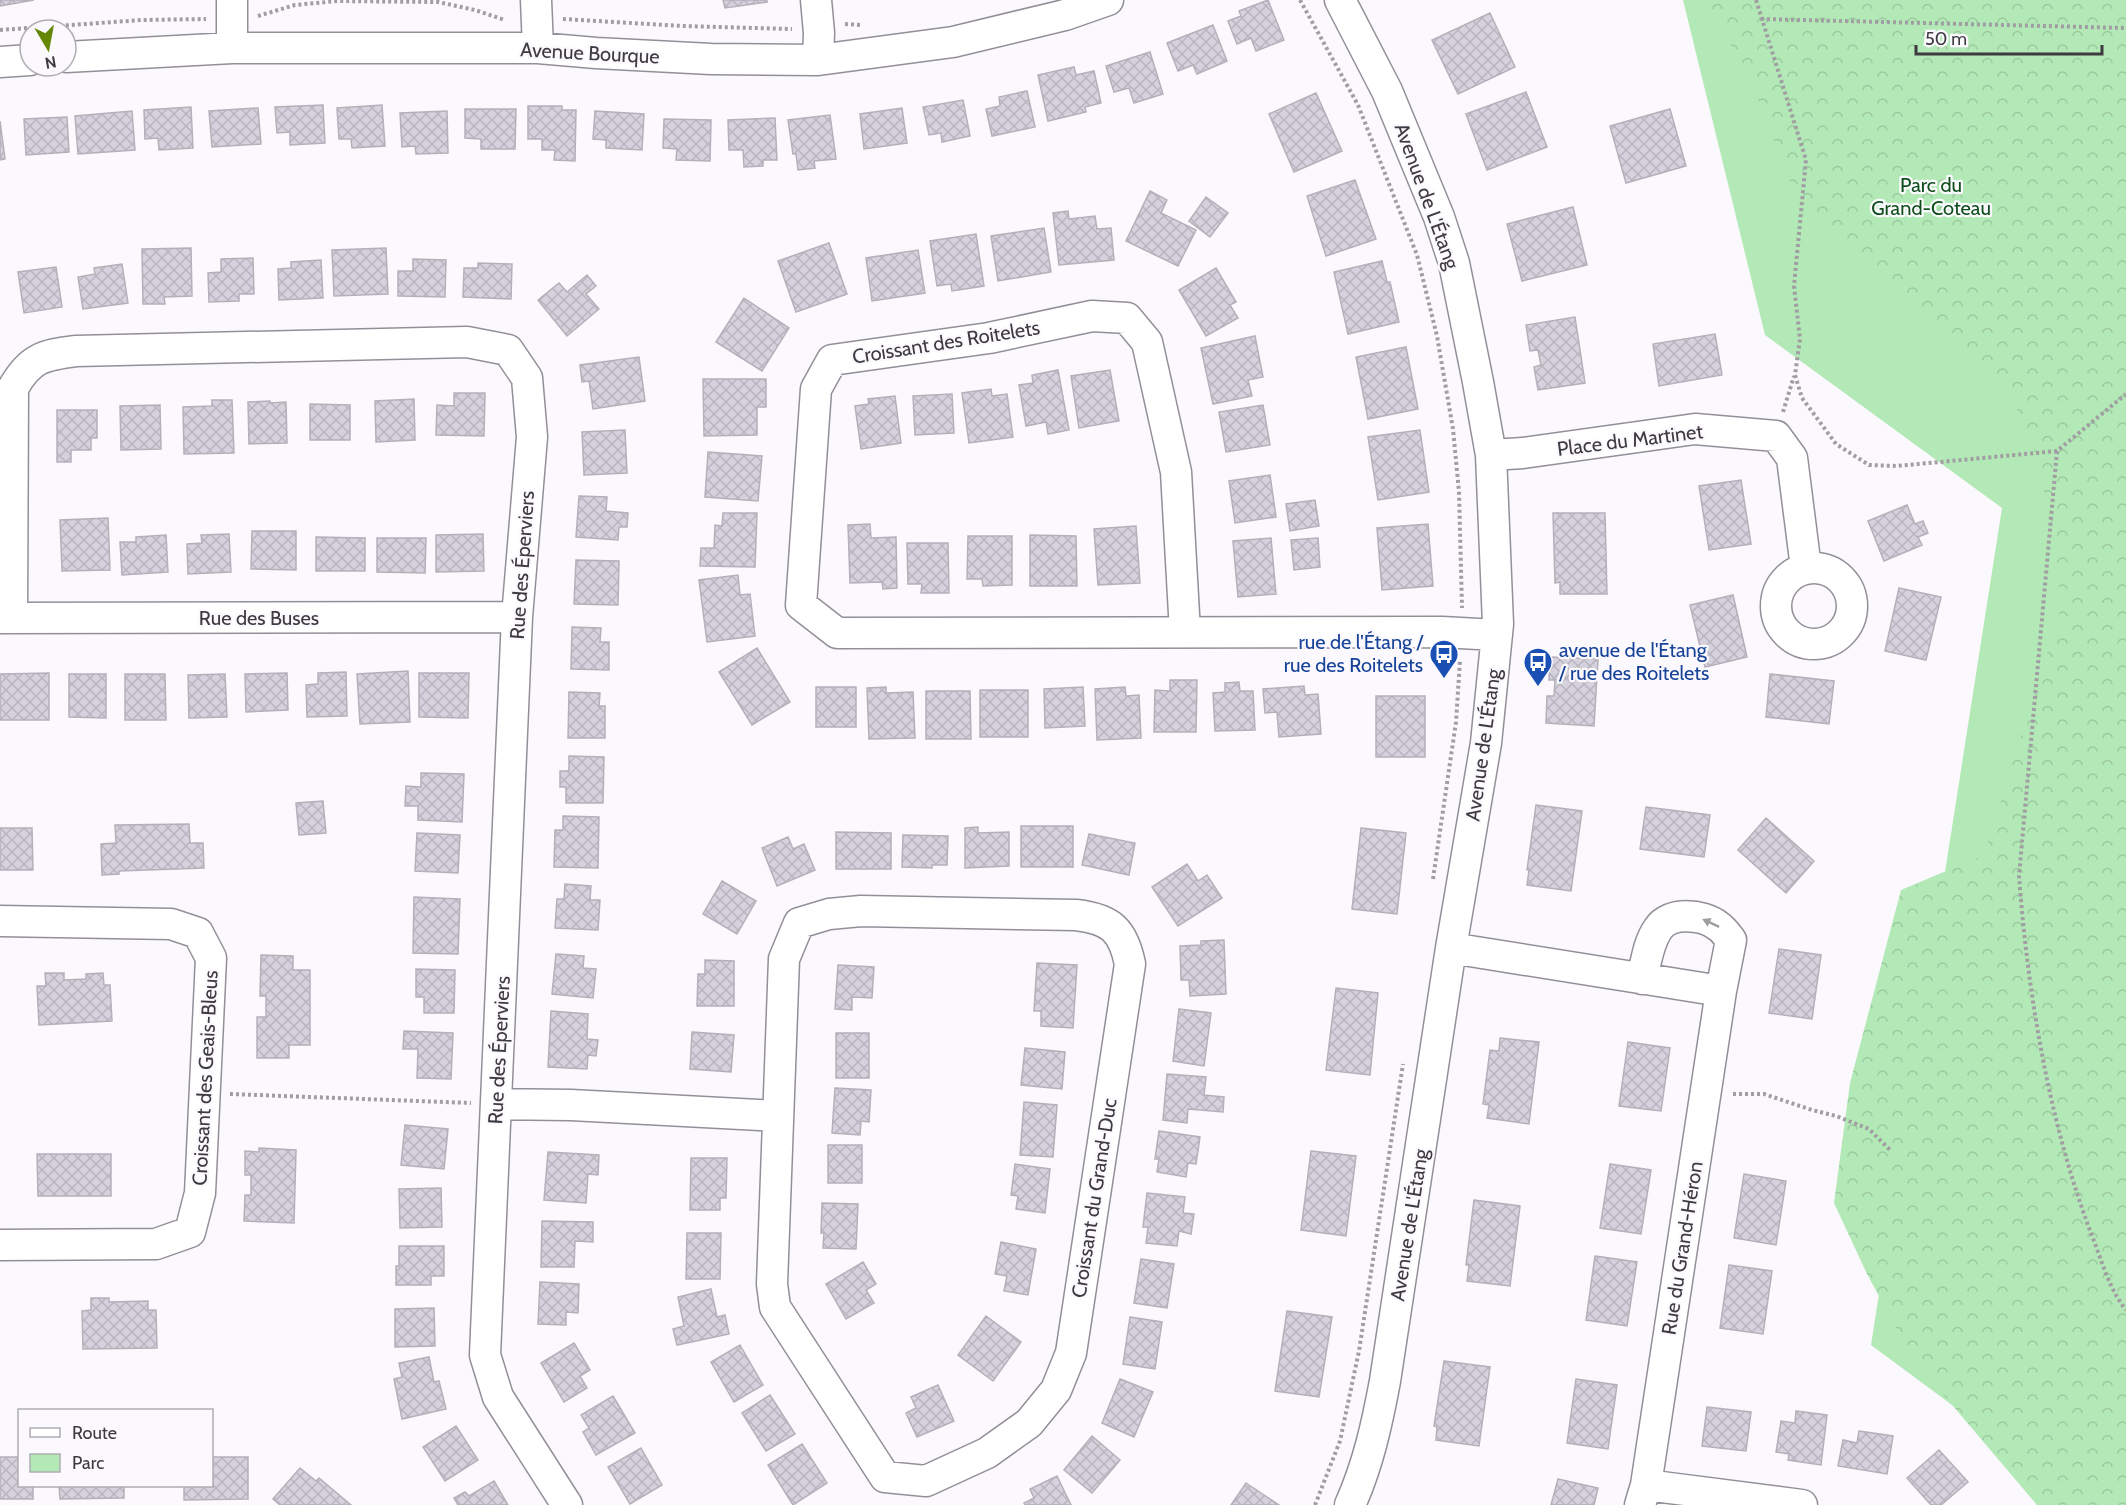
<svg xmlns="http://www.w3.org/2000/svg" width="2126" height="1505" font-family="Cabin,sans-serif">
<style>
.green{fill:#b3e9b6}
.forest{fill:url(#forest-crowns)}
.building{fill:url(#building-cross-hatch);stroke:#b4b0ba;stroke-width:1.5}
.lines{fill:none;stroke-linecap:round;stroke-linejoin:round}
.minor-casing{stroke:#938f99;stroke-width:33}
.path{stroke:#a09ea2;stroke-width:4;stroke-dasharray:3 3;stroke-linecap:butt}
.minor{stroke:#fff;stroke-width:30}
.oneway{fill:#9e9da0}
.labels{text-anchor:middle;stroke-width:4.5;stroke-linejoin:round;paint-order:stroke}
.street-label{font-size:20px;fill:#3d3b40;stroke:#fbf9fd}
.park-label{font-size:20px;fill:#0f4f1c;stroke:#fbf9fd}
.transit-label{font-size:20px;fill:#164399;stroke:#fbf9fd;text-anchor:end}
</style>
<defs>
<pattern id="forest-crowns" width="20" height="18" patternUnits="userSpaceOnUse" patternTransform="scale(1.5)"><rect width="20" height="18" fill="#b3e9b6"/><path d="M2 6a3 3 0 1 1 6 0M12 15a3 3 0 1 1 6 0" fill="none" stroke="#9bc99e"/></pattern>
<pattern id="building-cross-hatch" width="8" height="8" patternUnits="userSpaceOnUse" patternTransform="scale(1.5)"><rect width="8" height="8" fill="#d6d2dd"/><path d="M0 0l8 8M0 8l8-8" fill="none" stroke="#b9b5bf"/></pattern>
</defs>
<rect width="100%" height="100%" fill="#fbf9fd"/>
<!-- green -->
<path class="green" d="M1683,0H2126V1505H2087L1871,1345L2002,508L1765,335Z"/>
<!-- forest -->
<path class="forest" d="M1702,0H2126V1505H2037L1942,1393L1899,1333L1867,1274L1834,1203L1850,1083L1901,890L1984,855L2062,605L2040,465L2006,381L1803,215L1746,69Z"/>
<!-- building -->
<path class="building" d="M0,0H34L0,6Z
M723,0H767V2L725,8Z
M1268,0L1284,40L1256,51L1251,38L1237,44L1228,21L1241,16L1239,11Z
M1490,13L1515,67L1458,94L1432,40Z
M1213,25L1227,61L1197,74L1193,65L1178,71L1167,43Z
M1150,52L1163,94L1134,103L1129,88L1114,92L1106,66Z
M1074,67L1076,75L1094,71L1101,103L1085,107L1086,112L1048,121L1038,75Z
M1027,91L1035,127L992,136L986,109L1000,106L999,97Z
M1526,92L1547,147L1487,170L1466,114Z
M1316,93L1342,151L1294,172L1269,114Z
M963,100L970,136L942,142L941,133L929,135L923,107Z
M323,105L325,143L290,145V132L277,133L275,107Z
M382,105L385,146L352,148L351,139H339L337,108Z
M528,106H562V110H576L575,161L554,160L555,150H542V139H528Z
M191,107L193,148L159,150L158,138L145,139L144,110Z
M258,108L261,144L212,147L209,111Z
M902,108L907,143L864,149L860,114Z
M465,109H516L515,149H481V139L465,138Z
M1670,109L1686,166L1626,183L1610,126Z
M132,111L135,150L78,154L75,116Z
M447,111L448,153L416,154L415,146L402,147L400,113Z
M595,111L644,114L642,150L606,148V140L593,139Z
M830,115L836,159L814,161L815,168L798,170L796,154H793L788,120Z
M67,117L69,152L26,155L24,119Z
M775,118L777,160H763V166L744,167L743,150H729L728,120Z
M664,119L711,120L710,161L676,160L677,149L663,148Z
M0,121L5,159L0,160Z
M1355,180L1376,239L1326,256L1307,196Z
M1150,191L1167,200L1161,213L1196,230L1178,266L1126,241Z
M1206,197L1228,213L1210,237L1189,221Z
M1573,207L1587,265L1522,281L1507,224Z
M1068,211L1069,219L1095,216L1097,229L1111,228L1114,260L1059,265L1053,213Z
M1044,228L1051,272L998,281L991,236Z
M976,234L984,286L952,291L951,284L937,286L930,241Z
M829,243L847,294L796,312L778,261Z
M191,248L192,296L164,297L165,304H143L142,249Z
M386,248L388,294L334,296L332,250Z
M918,250L925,293L872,301L866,258Z
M253,258L254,294H239V301L209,302L208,273L221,272V259Z
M413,259L446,260L445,297L398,296V271H413Z
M321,260L323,298L279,300L278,269L291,268V262Z
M1382,261L1387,282H1390L1399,322L1348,334L1334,272Z
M478,263L512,264L511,299L463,297L464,268H478Z
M122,264L128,303L83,309L78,277L95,274L94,268Z
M56,267L62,307L24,313L18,272Z
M1216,268L1236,302L1230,305L1238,318L1206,336L1179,290Z
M587,275L596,286L586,294L599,309L567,336L538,300L559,283L567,292Z
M744,298L789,328L762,371L716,342Z
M1575,317L1585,383L1538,390L1534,367L1541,365L1538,350L1530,351L1526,325Z
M1715,334L1722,375L1659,386L1653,344Z
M1255,336L1263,377L1248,380L1252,396L1213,404L1201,348Z
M1406,347L1418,409L1368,419L1356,357Z
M639,357L645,401L593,409L589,381L582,382L580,365Z
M1058,370L1069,430L1048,434L1046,422L1026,426L1019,385L1033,383L1032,375Z
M1110,370L1119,421L1079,428L1071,376Z
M703,379H766V407H757V435L704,436Z
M991,389L992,396L1007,394L1013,437L969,443L962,393Z
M454,393H485L484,436L436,435L437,405L454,406Z
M952,394L954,433L915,435L913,396Z
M895,396L901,443L861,449L855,406L869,404L868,399Z
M414,399L415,440L376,442L375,401Z
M212,400H232L234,453L184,454L183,407L212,406Z
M270,401V403L286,402L287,443L249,444L248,402Z
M310,404L350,405V440H310Z
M160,405L161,449L121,450L120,406Z
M1263,405L1270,445L1226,452L1219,412Z
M57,410H97V438H91V450H71V462H57Z
M625,430L627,473L584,475L582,432Z
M1420,430L1429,492L1378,500L1368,437Z
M708,452L762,456L758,501L705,497Z
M1270,475L1276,517L1235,523L1229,481Z
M1741,480L1751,544L1709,550L1699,486Z
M579,496L607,497L606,511L628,513L627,527H619L618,540L576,537Z
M1315,500L1319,526L1290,531L1286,504Z
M1907,505L1915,524L1923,521L1928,533L1918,537L1922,545L1884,561L1868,521Z
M723,513H757L755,567L700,566L701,548H714L715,525L722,526Z
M1553,513H1605L1607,594H1560V582L1555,583Z
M108,518L110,570L62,571L60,520Z
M870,524L871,538L896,537L897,588L883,589L882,582L850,583L848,525Z
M1428,524L1433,586L1382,590L1377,528Z
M1136,526L1140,583L1098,585L1094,529Z
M252,531H296V570L251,569Z
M229,534L231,572L188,574L187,544L202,543L201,535Z
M483,534L484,571L436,572V535Z
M166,535L168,572L122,575L120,542H136V537Z
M1030,535L1076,536L1077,586H1030Z
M968,536H1012V585L983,586L982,579H967Z
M316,537L365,538V571H316Z
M377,538H426L425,573L377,572Z
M1271,538L1276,594L1238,597L1233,541Z
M1318,538L1320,567L1294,570L1291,540Z
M907,543H948L949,593H921L922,584H908Z
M576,560L619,561L618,605L574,604Z
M738,575L740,595L750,594L755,636L707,642L699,580Z
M1899,588L1941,597L1926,660L1885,651Z
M1733,595L1747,657L1705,667L1690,605Z
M572,627L601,628L600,642H609V670L571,669Z
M757,648L790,702L752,725L719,672Z
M1550,657L1598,659L1594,726L1546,723L1547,696H1554L1555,680H1549Z
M408,671L410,722L360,724L357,674Z
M346,672L347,716L307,717L306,685L318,684V673Z
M49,673V720H0V674Z
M287,673L288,710L246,712L245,674Z
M419,673H469L468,718L419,717Z
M69,674H106V718L69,717Z
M125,674H165L166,720H125Z
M225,674L227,717L189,718L188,675Z
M1770,674L1834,681L1829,724L1766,717Z
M1170,680H1197L1196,732H1154L1155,690L1170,691Z
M1239,682L1240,691H1253L1255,730L1215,731L1213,693L1225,692V683Z
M1304,686L1305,695L1318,694L1321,734L1279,737L1277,712L1265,713L1263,689Z
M816,687H856V727H816Z
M886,687V693L913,692L915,738L869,739L867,688Z
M1083,687L1085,726L1045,728L1044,689Z
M1125,687L1126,696L1139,695L1141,738L1097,740L1095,689Z
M980,690H1028V737H980Z
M926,691H970L971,739H926Z
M569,692L600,693L599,706H605V738H568Z
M1376,696H1425V757H1376Z
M569,756L604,757L603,803H566V787H560V771H569Z
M421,773L464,774L462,822L418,820V806H405L406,786L421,787Z
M323,801L326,833L299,835L296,803Z
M1536,805L1582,811L1571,891L1527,885L1529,870H1527Z
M1646,807L1710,815L1704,857L1640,849Z
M563,816L599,817L598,868L554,867L555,830H563Z
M1766,818L1814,861L1786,893L1738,850Z
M189,824L190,843H203L204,868L119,871V874L102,875L101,844L116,843L115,825Z
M1021,826H1073V867H1021Z
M978,827V833L1009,832V866L965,868V828Z
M0,828H32L33,870H0Z
M1361,828L1406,833L1397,914L1352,909Z
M836,832L891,833V869H836Z
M417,833L460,835L458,873L415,871Z
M1089,834L1135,843L1129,875L1082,865Z
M903,835L948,836L947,865H932V868L902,867Z
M788,837L793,849L804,844L815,870L777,886L762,848Z
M1187,864L1198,881L1207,875L1222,898L1178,926L1152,887Z
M722,881L756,901L737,934L703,914Z
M565,884L591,886L590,900H600L598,930L555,928L557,899H564Z
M414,897L460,899L458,954L413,953Z
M1224,940L1226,994L1190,996L1189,980H1181L1180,946L1201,945V941Z
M1779,949L1821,955L1812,1019L1769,1013Z
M556,954L584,956L583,968L596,969L593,998L552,994Z
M261,955L293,956V970H310V1045H289V1058H257V1017H266V996H260Z
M705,960L734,961V1006H697L698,974H705Z
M1037,963L1077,965L1073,1028L1041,1026V1011H1034Z
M838,965L874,967L872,998L852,997V1010L835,1009Z
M416,969L455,970L454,1013H424V997H416Z
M45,973H64V980L86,979V974L103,973L104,985H110L112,1021L39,1025L37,986H46Z
M1336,988L1378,993L1370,1075L1326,1070Z
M1179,1009L1211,1013L1204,1066L1173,1061Z
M551,1011L588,1014L587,1039L598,1040L596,1056L588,1055L587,1069L548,1067Z
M404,1031L453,1033L451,1079L417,1078L418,1049H403Z
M692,1032L734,1035L731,1072L690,1069Z
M836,1033H869V1078H836Z
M1500,1038L1539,1042L1529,1124L1487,1118L1489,1105L1483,1104L1490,1050L1499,1051Z
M1628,1042L1670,1048L1661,1111L1619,1106Z
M1025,1048L1065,1052L1062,1089L1021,1085Z
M1167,1074L1206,1077L1204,1095L1224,1097L1223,1112L1188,1109L1187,1123L1163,1120Z
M835,1088L871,1090L869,1122L861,1121L860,1135L832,1133Z
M1024,1102L1057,1105L1053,1157L1020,1155Z
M405,1125L448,1129L444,1169L401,1165Z
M1159,1131L1200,1137L1196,1164L1188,1163L1186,1177L1157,1172L1159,1159H1155Z
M828,1145H862V1183H828Z
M259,1148L296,1150L294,1223L244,1221L245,1195H251V1175H245V1151L259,1152Z
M1311,1151L1356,1156L1346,1236L1301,1230Z
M548,1152L599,1155L598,1175L588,1174L586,1203L544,1200Z
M37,1154H111V1196H38Z
M691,1158H727L726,1198H720V1210H690Z
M1015,1164L1050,1169L1045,1213L1016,1209L1018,1196L1011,1195Z
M1610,1164L1651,1170L1641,1234L1600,1228Z
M1744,1174L1786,1181L1776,1245L1734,1238Z
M441,1188L442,1227L400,1228L399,1189Z
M1147,1193L1185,1197L1183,1213L1194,1214L1191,1234L1179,1231L1177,1246L1146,1243L1148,1227H1143Z
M1474,1200L1520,1206L1510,1286L1467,1281L1469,1265H1466Z
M822,1203L858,1204L856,1249L823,1248L824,1233H821Z
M542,1221L593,1222V1242L575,1241L574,1267H541Z
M687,1233H721L720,1279H686Z
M1001,1242L1036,1249L1028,1295L1004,1291L1007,1276L995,1274Z
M399,1246H444V1276H431V1285H396V1266H399Z
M1595,1256L1637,1262L1627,1326L1586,1320Z
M1141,1259L1174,1264L1167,1308L1134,1303Z
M863,1262L876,1284L866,1290L874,1303L846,1319L826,1284Z
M1729,1265L1772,1271L1763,1334L1720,1328Z
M540,1282L579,1284L578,1313L566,1312V1325L538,1324Z
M711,1289L717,1317L725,1315L729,1334L677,1345L673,1329L684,1326L678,1297Z
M91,1298H109V1302L148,1301V1310H156L157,1348L83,1349L82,1311L91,1310Z
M434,1308L435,1346L395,1347V1309Z
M1287,1311L1332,1317L1319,1397L1275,1391Z
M986,1316L1021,1342L993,1381L958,1355Z
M1130,1317L1162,1322L1155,1369L1123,1364Z
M574,1343L590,1370L580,1376L587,1388L564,1402L541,1363Z
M740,1345L763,1385L734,1402L711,1362Z
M429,1357L434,1382L439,1381L446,1409L402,1419L394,1379L402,1377L399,1363Z
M1444,1361L1490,1367L1479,1446L1436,1440L1437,1427L1434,1426Z
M1120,1379L1153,1392L1134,1437L1102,1423Z
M1576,1379L1617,1385L1608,1449L1567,1443Z
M938,1385L954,1421L917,1437L906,1413L916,1408L911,1397Z
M770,1395L795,1434L766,1451L742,1413Z
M613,1396L635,1433L596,1455L583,1432L589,1428L581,1415Z
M1707,1407L1751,1412L1746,1451L1702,1446Z
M1796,1411L1827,1415L1821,1465L1788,1460L1789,1454L1776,1452L1781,1421L1795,1423Z
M456,1426L478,1460L445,1481L423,1447Z
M1859,1431L1893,1436L1887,1474L1838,1466L1843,1440L1857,1443Z
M1092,1436L1120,1460L1092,1493L1064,1470Z
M802,1444L827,1483L793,1505L768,1465Z
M641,1448L662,1485L630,1504L608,1467Z
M1939,1450L1968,1482L1941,1505H1931L1907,1478Z
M0,1457H20V1486H33V1499H0Z
M212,1457H248V1499L184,1500V1486H212Z
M300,1468L316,1481L319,1478L351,1505H280L273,1499Z
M1057,1476L1071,1505H1025L1024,1503L1034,1498L1030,1489Z
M1558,1479L1598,1488L1594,1505H1551Z
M494,1481L508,1505H458L454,1498L465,1492L469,1496Z
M1246,1483L1279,1505H1231Z
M59,1486H124V1498L60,1499Z"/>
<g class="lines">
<!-- minor casing -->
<g class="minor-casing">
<path id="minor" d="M232,0V48
M536,0L538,48
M816,0L819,33L818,60
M1340,0L1387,91L1439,217L1454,263L1478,382L1491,455L1498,624L1486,743L1451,948L1385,1381C1377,1424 1368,1465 1350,1505
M66,57L232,48H538L596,53L711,59L818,60L953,42L1065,15L1108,0
M0,62L30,60
M1491,455L1523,453L1695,429L1776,436L1792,458L1806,568
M1776 606a38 38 0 1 1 76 0a38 38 0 1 1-76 0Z
M0,618L517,617
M12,618L13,388C30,358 43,355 76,351L467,342L508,350L527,378L532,437L517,617L485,1355L498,1397L567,1505
M1185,632L1176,472L1147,342L1127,318L1092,316L989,338L832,360L816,389L801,605L837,633L1442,632L1497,635
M861,911L1076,915C1111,919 1123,930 1130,964L1071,1353L1056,1390L1029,1423L987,1453L926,1481L885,1477L775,1307L772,1284L784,959L799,923L829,914Z
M0,921L171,924L198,933L211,958L200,1193L190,1232L156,1244L0,1245
M1451,948L1721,991L1646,1485L1640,1505
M1642,979C1646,963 1648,943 1658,929C1669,911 1703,914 1718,926C1723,929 1727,935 1731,940L1721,991
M497,1104L571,1105L777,1116
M1646,1485L1802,1505"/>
</g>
<!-- path -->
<path class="path" d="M1300,0L1358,105L1417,255L1437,336L1453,429L1459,492L1462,608
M1756,0L1806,160L1794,286L1800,339L1795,375L1802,398L1836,444L1869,465L1897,466L2057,451L2126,394
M258,16L295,5L337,1L438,2L475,10L505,20
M563,19L682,26L792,29
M1761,19L2126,28
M845,24L861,25
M0,30L142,20L206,19
M1783,412L1794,376
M2057,451L2019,876C2028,997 2050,1128 2094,1241C2103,1265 2110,1290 2126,1310
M1433,879L1456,722L1460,660
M230,1094L471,1103
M1733,1094H1764L1812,1110L1836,1116L1869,1129L1890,1150
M1315,1505L1340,1441L1359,1351L1403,1064"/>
<!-- minor -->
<use href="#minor" class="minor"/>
</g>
<!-- one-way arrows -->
<defs><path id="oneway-solid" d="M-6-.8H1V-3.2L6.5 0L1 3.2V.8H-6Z" transform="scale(1.5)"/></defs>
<use class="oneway" href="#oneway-solid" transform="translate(1711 923) rotate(-155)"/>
<!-- icons -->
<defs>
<g id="bus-pin" transform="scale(1.5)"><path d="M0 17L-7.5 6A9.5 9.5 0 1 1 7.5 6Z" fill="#1a4fb4" stroke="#fbf9fd"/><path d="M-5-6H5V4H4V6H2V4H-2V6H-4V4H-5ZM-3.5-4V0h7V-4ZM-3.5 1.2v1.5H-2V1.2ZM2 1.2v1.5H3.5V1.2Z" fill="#fff"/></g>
</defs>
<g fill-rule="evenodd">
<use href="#bus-pin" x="1444" y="654"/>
<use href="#bus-pin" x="1538" y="662"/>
</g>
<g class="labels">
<!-- street labels -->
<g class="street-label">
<text transform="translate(590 53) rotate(3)" y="7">Avenue Bourque</text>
<text transform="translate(1427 196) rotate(70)" y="7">Avenue de L'Étang</text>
<text transform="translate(946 342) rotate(-9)" y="7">Croissant des Roitelets</text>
<text transform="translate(1630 440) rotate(-7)" y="7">Place du Martinet</text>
<text transform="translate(522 565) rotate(-86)" y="7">Rue des Éperviers</text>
<text x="259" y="625">Rue des Buses</text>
<text transform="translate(1483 745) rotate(-82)" y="7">Avenue de L'Étang</text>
<text transform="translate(499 1050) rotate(-87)" y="7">Rue des Éperviers</text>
<text transform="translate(205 1078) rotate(-87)" y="7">Croissant des Geais-Bleus</text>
<text transform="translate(1094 1198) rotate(-81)" y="7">Croissant du Grand-Duc</text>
<text transform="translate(1409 1225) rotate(-81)" y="7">Avenue de L'Étang</text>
<text transform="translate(1682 1248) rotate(-81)" y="7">Rue du Grand-Héron</text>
</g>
<!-- park labels -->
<g class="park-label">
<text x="1931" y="192">Parc du<tspan x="1931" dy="23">Grand-Coteau</tspan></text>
</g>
<!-- transit labels -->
<g class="transit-label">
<text x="1423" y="649">rue de l'Étang /<tspan x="1423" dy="23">rue des Roitelets</tspan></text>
<text x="1559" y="657" text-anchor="start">avenue de l'Étang<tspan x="1559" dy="23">/ rue des Roitelets</tspan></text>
</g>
</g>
<!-- legend -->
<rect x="18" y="1409" width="195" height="78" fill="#fbf9fd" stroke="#afadb1" stroke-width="1.5"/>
<rect x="30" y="1428" width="30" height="9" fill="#ffffff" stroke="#afadb1" stroke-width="1.5"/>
<text x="72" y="1439" font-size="18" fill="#3d3b40">Route</text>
<rect x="30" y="1454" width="30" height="18" fill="#b3e9b6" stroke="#afadb1" stroke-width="1.5"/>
<text x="72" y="1469" font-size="18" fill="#3d3b40">Parc</text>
<!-- north arrow -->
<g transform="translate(48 48) rotate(170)"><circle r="28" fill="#fbf9fd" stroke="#afadb1" stroke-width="1.5"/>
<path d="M0-4.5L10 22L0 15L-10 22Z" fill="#658706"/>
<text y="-9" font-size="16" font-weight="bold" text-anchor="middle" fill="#3d3b40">N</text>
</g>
<!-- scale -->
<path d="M1916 45v9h186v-9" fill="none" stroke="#3d3b40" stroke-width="3"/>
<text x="1925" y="45" font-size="18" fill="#3d3b40" stroke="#fbf9fd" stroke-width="4.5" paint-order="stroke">50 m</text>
</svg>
